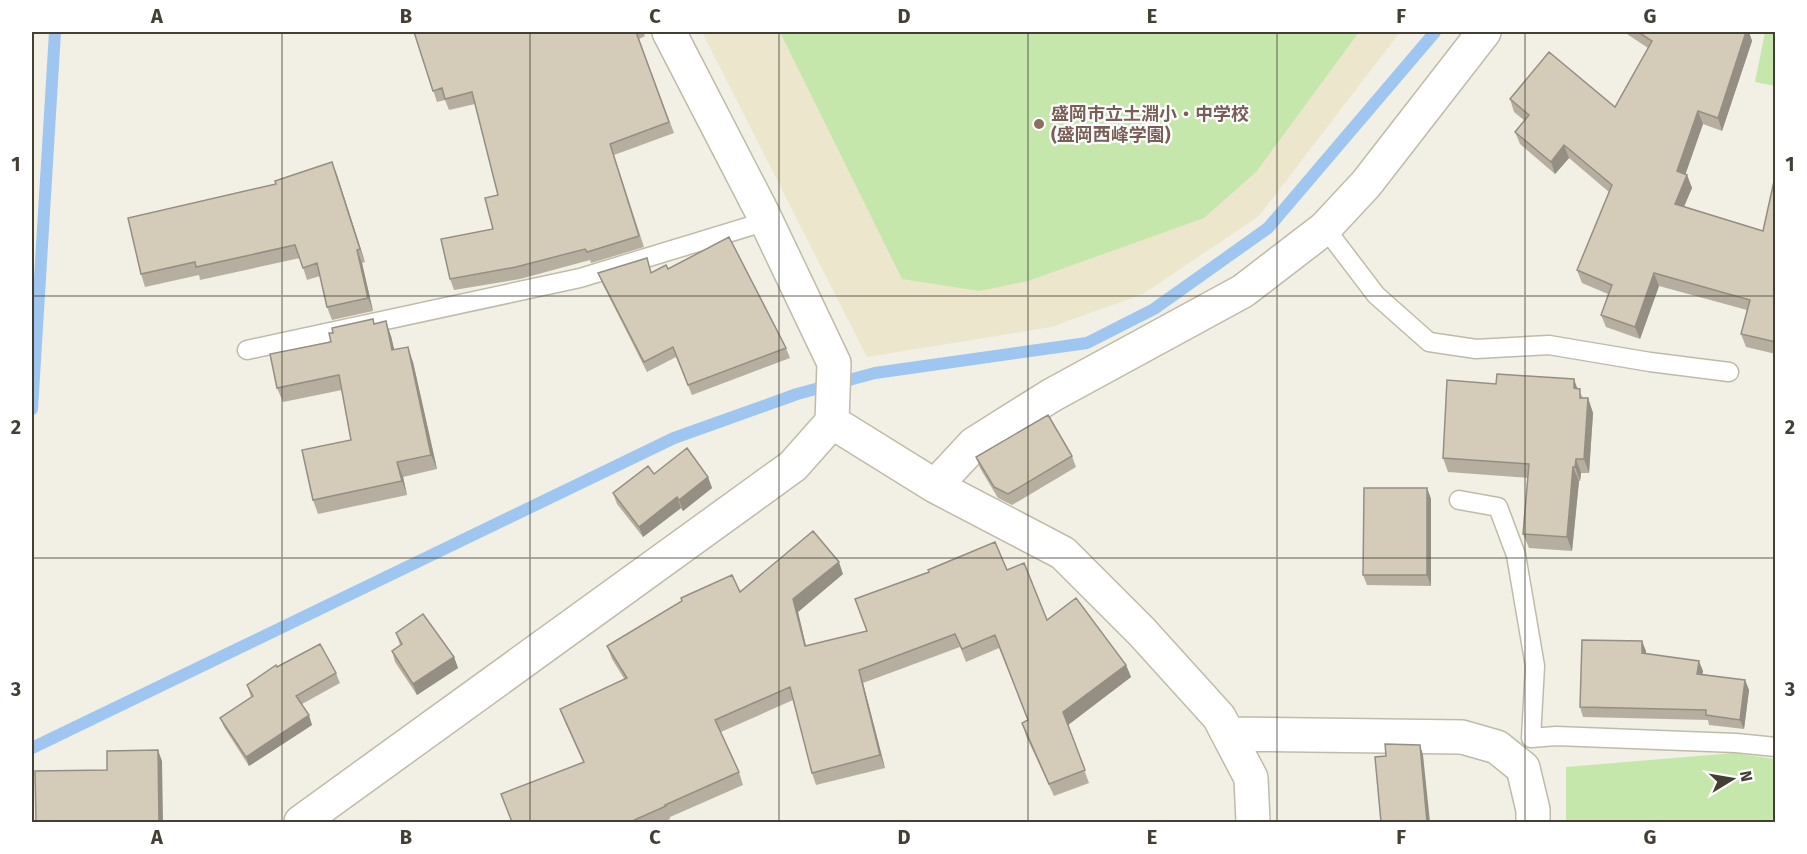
<svg xmlns="http://www.w3.org/2000/svg" width="1807" height="854" font-family="'Fira Sans','Noto Sans JP',sans-serif">
<style>
.education{fill:#ece6cd}
.green{fill:#c6e7ab}
.lines{fill:none;stroke-linecap:round;stroke-linejoin:round}
.stream{stroke:#9ec6f0;stroke-width:12}
.lane-casing{stroke:#c0bba9;stroke-width:21}
.street-casing{stroke:#c0bba9;stroke-width:36}
.lane{stroke:#fff;stroke-width:18}
.street{stroke:#fff;stroke-width:33}
.wall{fill:#b6af9f}
.shaded-wall{fill:#948f82}
.building{fill:#d4ccb9;stroke:#948f82;stroke-width:1.5}
.grid{fill:none;stroke:#443f34;stroke-width:1.5;stroke-opacity:0.55}
.education-dot{fill:#8d6e63;stroke:#fff;stroke-width:2}
.labels{text-anchor:middle;stroke-width:4.5;stroke-linejoin:round;paint-order:stroke}
.education-label{font-size:18px;font-weight:bold;fill:#785e54;stroke:#fff;text-anchor:start}
.neatline{fill:none;stroke:#443f34;stroke-width:2}
.grid-label{font-size:20px;text-anchor:middle;font-weight:bold;fill:#443f34}
</style>
<rect width="100%" height="100%" fill="#f2efe4"/>
<!-- education -->
<path class="education" d="M702,32H1400L1259,216L1143,294L1051,327L867,357Z"/>
<!-- green -->
<path class="green" d="M780,32H1359L1256,172L1204,218L1028,281L979,291L902,279Z
M1765,32H1775V86L1755,82Z
M1734,753L1775,759V822H1566V767Z"/>
<g class="lines">
<!-- stream -->
<path class="stream" d="M32,409L55,32
M32,748L674,438L797,394L875,373L1087,343L1154,309L1268,228L1435,32"/>
<!-- lane casing -->
<g class="lane-casing">
<path id="lane" d="M1325,228L1376,295L1429,342L1476,349L1549,345L1650,362L1729,372
M247,350L580,278L767,221
M1459,500L1498,507L1516,555L1535,666L1531,738L1556,736L1736,743L1776,747"/>
</g>
<!-- street casing -->
<g class="street-casing">
<path id="street" d="M832,422L935,486L974,444L1052,395L1243,291L1325,228L1366,184L1484,32
M935,486L1063,553L1142,632L1219,717L1251,778L1253,822
M1228,734L1462,737L1497,747L1523,768L1533,810V822
M301,822L793,466L832,422L834,363L762,212L669,32"/>
</g>
<!-- lane -->
<use href="#lane" class="lane"/>
<!-- street -->
<use href="#street" class="street"/>
</g>
<!-- wall -->
<path class="wall" d="M414,32H643L645,36L639,39L674,133L614,155L644,247L591,263L590,260L520,279L454,290L450,279L493,229L498,195L475,104L449,110L445,100L437,102Z
M1624,32H1749L1752,41L1722,131L1703,124L1685,175H1687L1692,188L1684,206L1763,231L1776,172V354L1746,347L1741,334L1747,310L1659,286L1640,339L1606,327L1601,315L1608,294L1582,283L1577,270L1609,192L1569,158L1555,174L1520,144L1515,132L1525,121L1514,112L1510,99L1615,107L1648,48Z
M337,175L365,262L362,263L373,311L332,320L327,307L320,276L307,280L300,258L200,280L199,275L145,287L141,274Z
M668,269L786,348L790,358L692,395L676,357L647,372L602,283L598,273H652Z
M373,319L374,324L391,336L394,350L413,362L437,469L403,477L407,495L318,514L313,500L351,440L342,390L283,402L277,388L331,342Z
M1496,384L1578,389L1583,398H1588L1593,413L1589,473H1581L1580,481H1579L1572,551L1529,548L1523,534L1528,478L1448,472L1443,458Z
M1072,456L1076,467L1012,505L998,498L980,468L976,457Z
M654,474L708,477L712,488L683,511L681,508L643,537L617,504L613,493Z
M1427,488L1431,499V586L1367,585L1363,575Z
M1007,570L1047,620L1126,665L1131,677L1068,725L1089,783L1054,796L1026,736L1022,723L1028,720L999,648L966,662L960,647L863,683L885,768L816,785L812,773L793,700L721,732L739,772L743,785L670,817V819L662,822H512L583,762L565,722L560,709L625,680L612,659L607,646L740,592L843,574L798,612L806,646L867,631Z
M396,633L454,657L458,668L417,695L395,662L392,651L400,645Z
M1642,641L1646,653L1703,671L1702,674L1745,680L1749,690L1744,729L1709,725L1708,720L1583,717L1580,707Z
M277,667L336,673L340,683L302,704L312,725L249,766L224,727L220,718L251,697L247,685Z"/>
<!-- shaded-wall -->
<path class="shaded-wall" d="M1743,32H1749L1752,41L1722,131L1718,118Z
M1698,111L1703,124L1682,184L1677,171Z
M1564,145L1569,158L1555,174L1551,162Z
M332,162L337,175L365,262L360,249Z
M1687,175L1692,188L1680,216L1675,204Z
M357,250L362,263L373,311L368,298Z
M1654,273L1659,286L1640,339L1635,327Z
M386,321L391,336L398,365L392,350Z
M408,347L413,362L437,469L431,455Z
M1574,379L1579,393L1574,388Z
M1588,398L1593,413L1589,473L1584,459Z
M1576,459L1581,473L1580,481L1575,467Z
M397,462L403,477L407,495L402,481Z
M1573,467L1579,481L1572,551L1567,537Z
M708,477L712,488L683,511L679,500Z
M1427,488L1431,499V586L1427,575Z
M677,497L681,508L643,537L639,527Z
M839,562L843,574L798,612L809,659L805,646L793,599Z
M1642,641L1646,651V663L1642,653Z
M454,657L458,668L417,695L413,684Z
M1699,661L1703,671L1701,684L1697,674Z
M1126,665L1131,677L1068,725L1063,712Z
M859,670L863,683L885,768L880,755Z
M1745,680L1749,690L1744,729L1740,720Z
M309,715L312,725L249,766L246,757Z
M1420,745L1423,755L1430,822H1427Z
M158,750L162,761L163,822H159Z"/>
<!-- building -->
<path class="building" d="M414,32H636L669,122L610,144L639,236L587,252L585,249L516,267L450,279L441,239L493,229L485,198L498,195L472,92L445,99L442,88L433,91Z
M1638,32H1746L1718,118L1698,111L1677,171L1687,175L1675,204L1763,231L1776,172V342L1741,334L1750,300L1654,273L1635,327L1601,315L1612,285L1577,270L1612,185L1564,145L1551,162L1515,132L1529,115L1510,99L1549,52L1615,107L1652,41Z
M332,162L360,249L357,250L368,298L327,307L317,263L303,268L295,245L196,267L195,262L141,274L128,218L276,184L275,181Z
M729,237L786,348L688,385L673,347L644,362L598,273L647,258L651,273L666,265L668,269Z
M373,319L374,324L386,321L392,350L408,347L431,455L397,462L402,481L313,500L302,450L351,440L339,375L277,388L270,354L331,342L329,333H333L332,328Z
M1497,374L1574,379V388L1580,389V398H1588L1584,459H1576L1575,467H1573L1567,537L1523,534L1529,464L1443,458L1447,380L1496,384Z
M1048,415L1072,456L1008,494L994,487L976,457Z
M687,448L708,477L679,500L677,497L639,527L613,493L648,466L654,474Z
M1364,488H1427V575H1363Z
M813,531L839,562L793,599L805,646L867,631L855,599L929,572L928,570L995,542L1007,570L1024,563L1047,620L1076,598L1126,665L1063,712L1085,770L1049,784L1022,723L1028,720L995,635L962,649L955,634L859,670L880,755L812,773L790,687L715,720L739,772L665,805L666,806L630,822H512L501,794L584,762L560,709L627,678L607,646L682,601L681,598L732,575L740,592Z
M423,614L454,657L413,684L392,651L402,644L396,633Z
M1582,640L1642,641V653L1699,661L1697,674L1745,680L1740,720L1706,715V710L1580,707Z
M320,644L336,673L296,696L309,715L246,757L220,718L253,696L247,685L276,665L277,667Z
M1385,744L1420,745L1427,822H1381L1375,757L1386,756Z
M158,750L159,822H36L35,771L107,770V751Z"/>
<!-- grid -->
<path class="grid" d="M282,32V822M530,32V822M779,32V822M1028,32V822M1277,32V822M1525,32V822M32,296H1776M32,558H1776"/>
<!-- markers -->
<circle class="education-dot" cx="1039" cy="124" r="6"/>
<g class="labels">
<!-- education labels -->
<g class="education-label">
<text x="1051" y="120">盛岡市立土淵小・中学校<tspan x="1051" dy="21">(盛岡西峰学園)</tspan></text>
</g>
</g>
<!-- border -->
<rect width="1807" height="854" fill="none" stroke="#ffffff" stroke-width="66"/>
<!-- north arrow -->
<g transform="translate(1732 779) rotate(79)" stroke="#ffffff" stroke-width="4.5" paint-order="stroke">
<path d="M0-4.5L10 22L0 15L-10 22Z" fill="#443f34"/>
<text y="-9" font-size="16" font-weight="bold" text-anchor="middle" fill="#443f34">N</text>
</g>
<rect x="33" y="33" width="1741" height="788" class="neatline"/>
<g class="grid-label">
<text x="157" y="23">A</text>
<text x="406" y="23">B</text>
<text x="655" y="23">C</text>
<text x="904" y="23">D</text>
<text x="1152" y="23">E</text>
<text x="1401" y="23">F</text>
<text x="1650" y="23">G</text>
<text x="16" y="171">1</text>
<text x="1790" y="171">1</text>
<text x="16" y="434">2</text>
<text x="1790" y="434">2</text>
<text x="16" y="696">3</text>
<text x="1790" y="696">3</text>
<text x="157" y="844">A</text>
<text x="406" y="844">B</text>
<text x="655" y="844">C</text>
<text x="904" y="844">D</text>
<text x="1152" y="844">E</text>
<text x="1401" y="844">F</text>
<text x="1650" y="844">G</text>
</g>
</svg>
